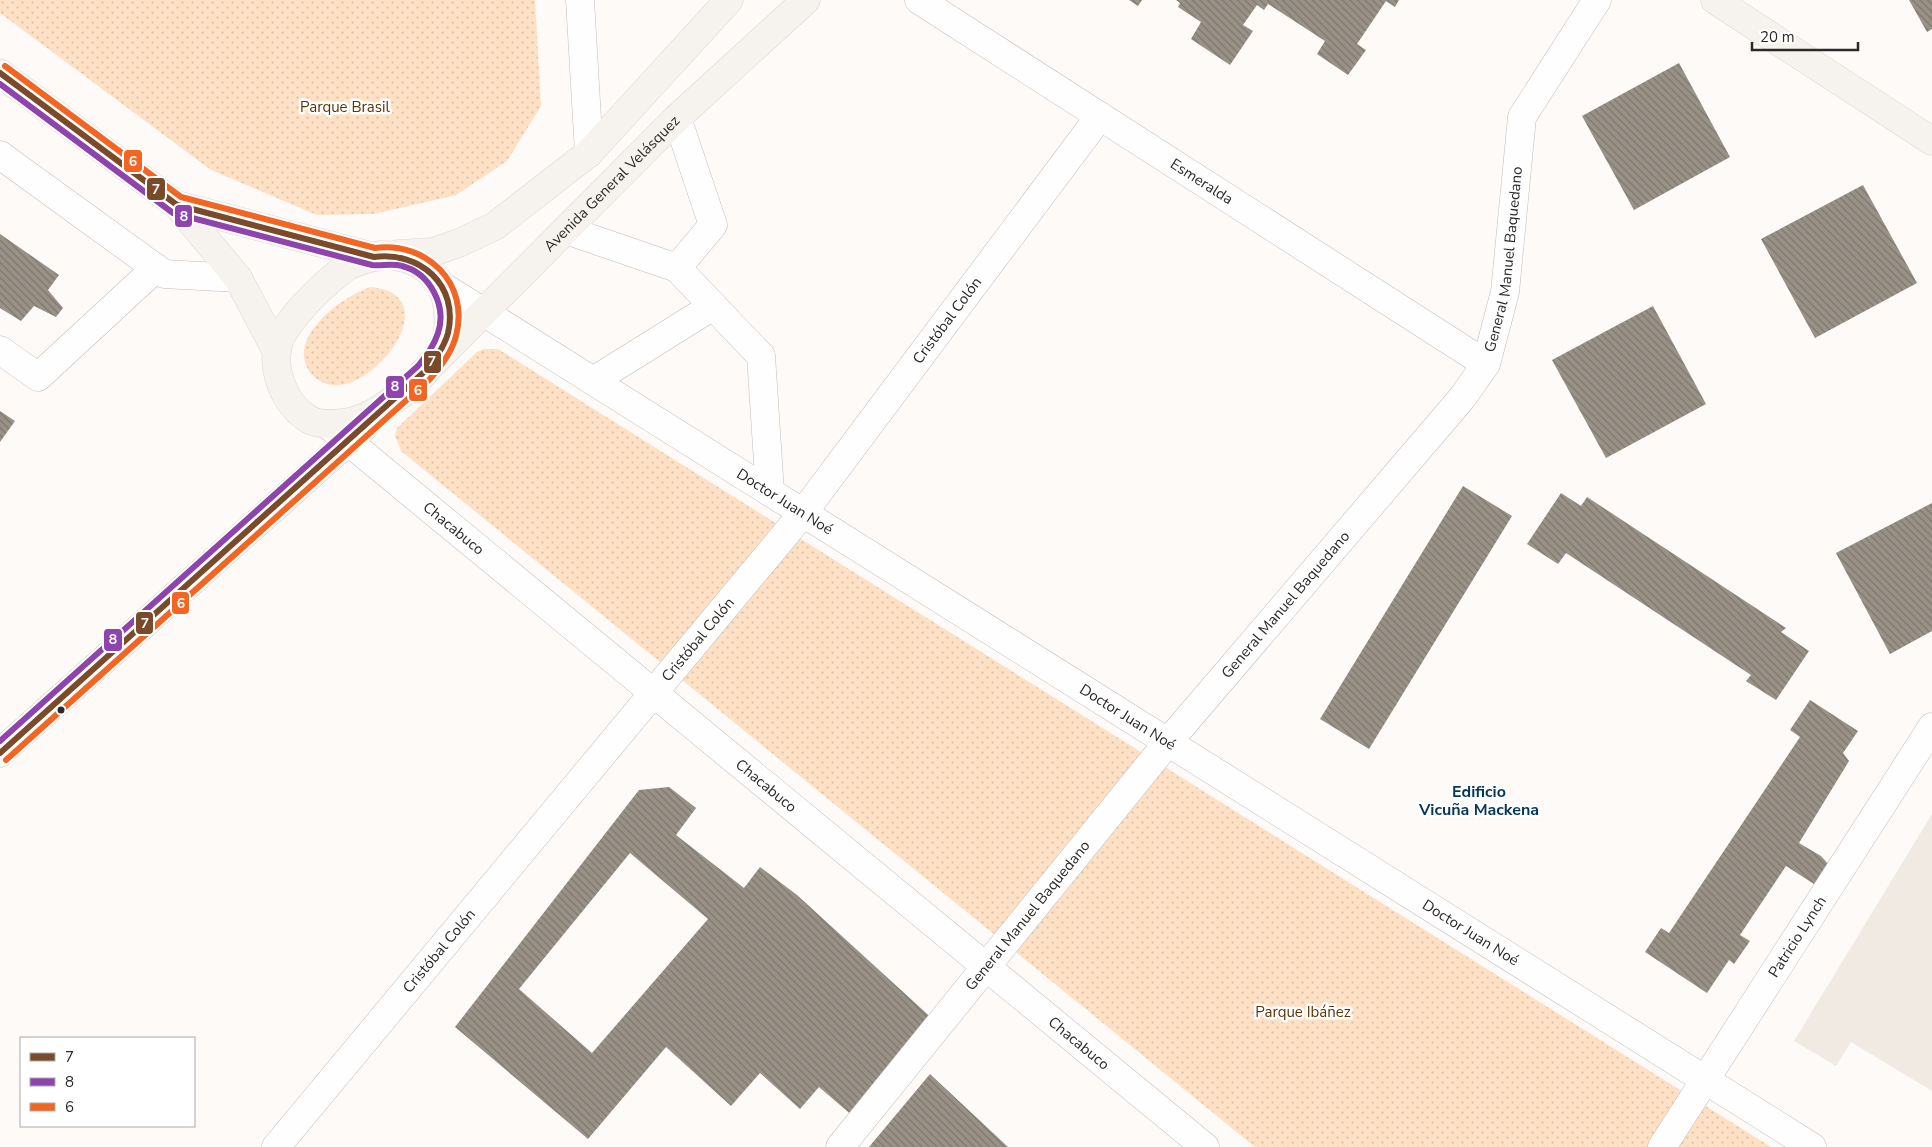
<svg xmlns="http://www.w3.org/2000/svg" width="1932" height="1147" font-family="'Nunito Sans',sans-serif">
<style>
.built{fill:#f0eae3}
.grass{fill:url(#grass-dots)}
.building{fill:url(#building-back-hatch);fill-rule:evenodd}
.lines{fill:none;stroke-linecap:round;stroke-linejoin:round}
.minor-casing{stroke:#c0bebd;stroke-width:29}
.major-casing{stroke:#d8d7d6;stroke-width:29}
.minor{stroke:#fffefe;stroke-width:28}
.major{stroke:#f6f2ed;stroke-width:28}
.bus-1-casing{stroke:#fff;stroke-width:10}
.bus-2-casing{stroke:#fff;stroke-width:10}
.bus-3-casing{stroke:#fff;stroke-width:10}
.bus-1{stroke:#7a4b2a;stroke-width:6}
.bus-2{stroke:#8e44ad;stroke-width:6}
.bus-3{stroke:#f26522;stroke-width:6}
.bus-dot{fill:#2c2a28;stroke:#fff;stroke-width:2}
.labels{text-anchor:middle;stroke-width:5;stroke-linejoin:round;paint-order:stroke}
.park-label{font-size:15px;fill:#5b3503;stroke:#fff}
.street-label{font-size:15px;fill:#2c2a28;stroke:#fff}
.neighbourhood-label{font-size:16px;font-weight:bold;fill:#04365a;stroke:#fff}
.line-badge{stroke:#fff;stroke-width:2}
.badge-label{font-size:14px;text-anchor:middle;font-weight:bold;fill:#fff}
</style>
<defs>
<pattern id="grass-dots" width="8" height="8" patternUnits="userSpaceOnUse" patternTransform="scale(1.25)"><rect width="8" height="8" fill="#fee1c5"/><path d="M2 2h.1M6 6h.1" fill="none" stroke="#dac1a9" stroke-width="1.8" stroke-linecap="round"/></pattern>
<pattern id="building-back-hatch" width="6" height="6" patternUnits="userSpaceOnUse" patternTransform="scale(1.25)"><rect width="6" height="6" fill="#9a9187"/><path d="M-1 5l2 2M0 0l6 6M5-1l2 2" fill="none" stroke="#7e776e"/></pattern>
</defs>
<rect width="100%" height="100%" fill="#fdfaf8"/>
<!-- built -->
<path class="built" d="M1932,814V1091L1851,1042L1836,1066L1794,1041Z"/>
<!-- grass -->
<path class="grass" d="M0,0H535L541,106L507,161L456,195L374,214L317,215L211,170L0,13Z
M371,287C447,295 378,389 333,385C322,384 313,378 308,369C288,336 344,295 371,287Z
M484,349H498L1771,1147H1255L401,451L395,436L397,428L477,352Z"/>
<!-- building -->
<path class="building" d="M1129,0H1142L1138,6Z
M1176,0H1399L1395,7L1386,1L1357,44L1366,50L1348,75L1317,54L1325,41L1268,4L1264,10L1257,5L1243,25L1253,31L1230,65L1191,39L1201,22L1178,7L1180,3Z
M1909,0H1932V29L1927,32Z
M1679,63L1730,157L1634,210L1582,116Z
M1863,185L1917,283L1815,338L1761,239Z
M0,234L59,275L48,290L63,308L56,317L34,306L21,321L0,308Z
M1653,306L1706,404L1606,458L1552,360Z
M0,411L15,421L0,442Z
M1463,486L1512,516L1369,749L1320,719Z
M1561,493L1581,506L1587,497L1786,628L1781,632L1809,651L1776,700L1746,681L1751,675L1566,553L1558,564L1527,544Z
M1932,503V631L1890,654L1836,553Z
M1810,700L1858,731L1843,753L1849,761L1799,843L1821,856L1829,865L1821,882L1814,884L1786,866L1740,935L1750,941L1734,964L1729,960L1707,993L1645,952L1661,928L1669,933L1800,737L1790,730Z
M669,787L696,808L676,835L744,888L760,867L797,895L937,1023L854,1117L819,1087L800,1109L760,1073L731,1106L666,1047L588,1139L455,1027L639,790ZM630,853L708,919L592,1053L519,989Z
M930,1074L1008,1147H869Z"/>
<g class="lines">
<!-- minor casing -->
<g class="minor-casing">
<g id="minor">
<path d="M580,0L589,153"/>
<path id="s1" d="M919,0L1486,364"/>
<path d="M0,155L164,274L238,278"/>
<path d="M566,230L677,268L761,356L770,492"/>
<path d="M677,268L713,225L677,118"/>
<path id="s2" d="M442,286L1812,1147"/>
<path d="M0,350L38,377L156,268"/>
<path d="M593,381L713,306"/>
<path id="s3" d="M327,424L1205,1147"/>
<path d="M0,753L362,429"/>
<path id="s4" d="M276,1147L803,513L1100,116"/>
<path id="s5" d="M840,1147L1168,742L1462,398L1486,364L1505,292L1522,117L1597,0"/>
<path id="s6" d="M1662,1147L1932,727"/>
</g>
</g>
<!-- major casing -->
<g class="major-casing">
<g id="major">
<path d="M1715,0L1932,141"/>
<path d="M0,73L177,205L238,278L277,352"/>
<path d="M177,205L374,257"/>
<path d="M398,254L433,252L459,243L495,226L589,153L729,0"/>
<path d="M380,255C417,254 447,276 448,314C449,325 448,337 443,347C426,378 378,419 343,423C333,424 319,425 310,420C284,405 268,365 281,337C293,313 324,284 345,268C356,261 369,259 380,255Z"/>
<path id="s7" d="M424,372L677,118L806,0"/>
</g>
</g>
<!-- minor -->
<use href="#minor" class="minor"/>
<!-- major -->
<use href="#major" class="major"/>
<!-- bus-1 casing -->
<g class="bus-1-casing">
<path id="bus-1" d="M0,73L177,205L374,257C420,251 459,285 448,333C444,348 434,360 424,372L0,753"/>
</g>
<!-- bus-2 casing -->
<g class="bus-2-casing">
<path id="bus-2" d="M0,84L173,213L372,265C382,266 392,263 402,266C430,273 447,306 438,333C434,346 426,356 418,366L0,741"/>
</g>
<!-- bus-3 casing -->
<g class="bus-3-casing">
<path id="bus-3" d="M5,66L181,197L375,248C426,241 470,283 456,336C452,352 441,366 430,379L6,760"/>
</g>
<!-- bus-1 -->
<use href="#bus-1" class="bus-1"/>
<!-- bus-2 -->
<use href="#bus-2" class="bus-2"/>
<!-- bus-3 -->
<use href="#bus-3" class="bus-3"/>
</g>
<!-- markers -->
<circle class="bus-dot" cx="61" cy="710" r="4.5"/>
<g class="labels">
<!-- park labels -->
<g class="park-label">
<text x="345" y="112">Parque Brasil</text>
<text x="1303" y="1017">Parque Ibáñez</text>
</g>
<!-- street labels -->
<g class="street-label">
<text dy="5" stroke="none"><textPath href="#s1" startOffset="336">Esmeralda</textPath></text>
<text dy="5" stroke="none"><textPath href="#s7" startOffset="266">Avenida General Velásquez</textPath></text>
<text dy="5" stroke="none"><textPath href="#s5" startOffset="1122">General Manuel Baquedano</textPath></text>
<text dy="5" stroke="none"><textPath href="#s4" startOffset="1065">Cristóbal Colón</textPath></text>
<text dy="5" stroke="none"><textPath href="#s2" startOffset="405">Doctor Juan Noé</textPath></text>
<text dy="5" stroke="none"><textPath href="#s3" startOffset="164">Chacabuco</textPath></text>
<text dy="5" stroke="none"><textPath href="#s5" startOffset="702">General Manuel Baquedano</textPath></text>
<text dy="5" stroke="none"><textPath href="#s4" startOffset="660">Cristóbal Colón</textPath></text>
<text dy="5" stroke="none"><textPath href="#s2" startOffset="810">Doctor Juan Noé</textPath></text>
<text dy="5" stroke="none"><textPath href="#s3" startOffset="569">Chacabuco</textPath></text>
<text dy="5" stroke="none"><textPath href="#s5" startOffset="298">General Manuel Baquedano</textPath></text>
<text dy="5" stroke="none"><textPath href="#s2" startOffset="1215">Doctor Juan Noé</textPath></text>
<text dy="5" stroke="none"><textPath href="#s6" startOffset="250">Patricio Lynch</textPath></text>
<text dy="5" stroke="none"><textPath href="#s4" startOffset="255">Cristóbal Colón</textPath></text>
<text dy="5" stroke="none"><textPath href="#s3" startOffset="974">Chacabuco</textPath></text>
</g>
<!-- neighbourhood labels -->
<g class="neighbourhood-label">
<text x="1479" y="797">Edificio<tspan x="1479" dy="18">Vicuña Mackena</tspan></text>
</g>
</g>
<g class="line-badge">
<rect x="123" y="149" width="20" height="24" rx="5" fill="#f26522"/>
<rect x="146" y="177" width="20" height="24" rx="5" fill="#7a4b2a"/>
<rect x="174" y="204" width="19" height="24" rx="5" fill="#8e44ad"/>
<rect x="423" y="350" width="19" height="24" rx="5" fill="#7a4b2a"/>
<rect x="385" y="375" width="20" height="24" rx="5" fill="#8e44ad"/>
<rect x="408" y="378" width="20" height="24" rx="5" fill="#f26522"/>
<rect x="171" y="591" width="19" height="24" rx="5" fill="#f26522"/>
<rect x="135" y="611" width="19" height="24" rx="5" fill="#7a4b2a"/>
<rect x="103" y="628" width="20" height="24" rx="5" fill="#8e44ad"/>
</g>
<g class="badge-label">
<text x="133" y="166">6</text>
<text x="156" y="194">7</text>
<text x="184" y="221">8</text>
<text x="432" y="366">7</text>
<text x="395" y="391">8</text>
<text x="418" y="395">6</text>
<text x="181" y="608">6</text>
<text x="145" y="628">7</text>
<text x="113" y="644">8</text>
</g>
<!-- legend -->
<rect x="20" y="1037" width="175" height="90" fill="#ffffff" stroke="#abaaa9"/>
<rect x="30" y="1053" width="25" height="8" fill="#7a4b2a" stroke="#abaaa9"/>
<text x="65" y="1062" font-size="15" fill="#2c2a28">7</text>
<rect x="30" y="1078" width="25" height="8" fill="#8e44ad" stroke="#abaaa9"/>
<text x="65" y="1087" font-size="15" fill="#2c2a28">8</text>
<rect x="30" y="1103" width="25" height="8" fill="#f26522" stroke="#abaaa9"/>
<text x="65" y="1112" font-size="15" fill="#2c2a28">6</text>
<!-- scale -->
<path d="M1752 42v8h106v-8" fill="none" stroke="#2c2a28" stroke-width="2.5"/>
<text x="1760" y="42" font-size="15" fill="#2c2a28" stroke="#ffffff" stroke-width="4" paint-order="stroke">20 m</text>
</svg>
